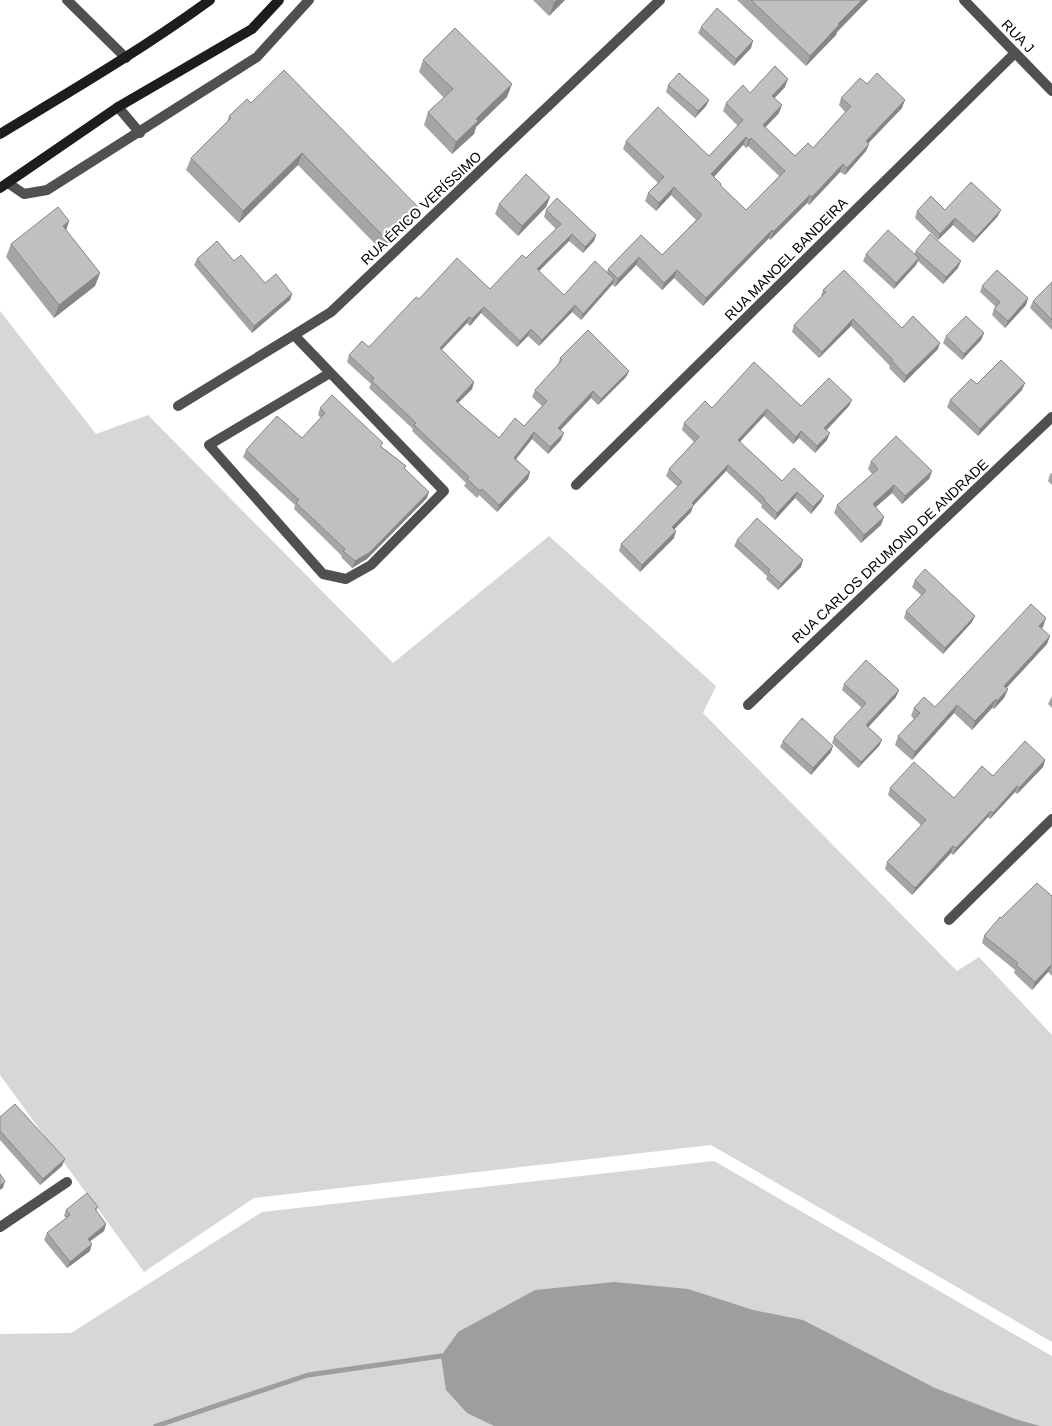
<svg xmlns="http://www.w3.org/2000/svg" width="1052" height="1426" font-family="Helvetica,sans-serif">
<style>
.green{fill:#d7d7d7}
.water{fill:#9e9e9e}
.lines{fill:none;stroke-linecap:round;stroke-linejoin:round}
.stream{stroke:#9e9e9e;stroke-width:5}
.street{stroke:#505050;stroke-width:10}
.secondary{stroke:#1d1d1d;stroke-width:10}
.wall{fill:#a5a5a5;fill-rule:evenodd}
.shaded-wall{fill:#868686}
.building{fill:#c0c0c0;stroke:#868686;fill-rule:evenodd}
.labels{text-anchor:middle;stroke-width:4.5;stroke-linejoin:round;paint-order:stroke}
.street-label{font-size:14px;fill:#000;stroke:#fff}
</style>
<rect width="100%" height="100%" fill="#fff"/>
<!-- green -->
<path class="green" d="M0,311L96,434L148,415L393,663L549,536L716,686L703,713L957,971L979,957L1052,1035V1342L711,1145L254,1198L144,1272L0,1075Z
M714,1161L1052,1356V1426H0V1334L71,1333L262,1212Z"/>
<!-- water -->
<path class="water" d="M614,1282L688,1289L753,1310L803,1320L935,1388L1015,1419L1040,1426H494L467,1413L446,1390L441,1356L458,1332L535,1290Z"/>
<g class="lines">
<!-- stream -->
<path class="stream" d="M156,1426L308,1375L441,1356"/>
<!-- street -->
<path class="street" d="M67,0L126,58
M964,0L1052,91
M118,107L140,133
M8,183L24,194L47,190L257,57L309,0
M294,335L444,491L371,565L346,579L323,574L209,445L330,373
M178,406L294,335L331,312L660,0
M576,485L1015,53
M748,705L1052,417
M949,920L1052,819
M0,1227L67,1182"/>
<!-- secondary -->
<path class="secondary" d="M0,134C71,91 143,49 210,0
M0,188L118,107L252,29L279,0"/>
</g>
<!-- wall -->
<path class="wall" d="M533,0H565L549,16Z
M737,0H868L837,32L836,35L806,66Z
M701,27L751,48L734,66L698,33Z
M423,60L507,97L476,127L474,134L452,154L424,125L428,112L444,98L419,72Z
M867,84L902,108L868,143L869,144L866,151L845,175L840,172L809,205L807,203L770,240L769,238L703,306L674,278L662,290L636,265L615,287L612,284L581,320L572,312L539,346L528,336L517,347L481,313L470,326L467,323L442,350L474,382L472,389L458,403L499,438L524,426L542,406L532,397L535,390L558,365L560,358L629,371L626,377L598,405L591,398L560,430L561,440L548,454L532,439L516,459L530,472L528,479L497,512L479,495L477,498L464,486L466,483L412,431L413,429L369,388L371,384L347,362L349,355L369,347L419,299L490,289L526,258L556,229L544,217L546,210L596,235L594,241L583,253L569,241L539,271L564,295L607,272L608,269L641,235L662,255L696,220L671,195L656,211L645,201L648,193L658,183L623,149L626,141L709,156L738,126L723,111L726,103L750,93L785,87L774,98L779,113L765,127L795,156L813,148L845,112L839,105L841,98ZM743,145L746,148L748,146L779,176L746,210L720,186L714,177Z
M668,85L709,100L706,106L695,118L666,92Z
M251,103L414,219L382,251L298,165L239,223L186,170L191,158L227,122L229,116Z
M550,197L546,207L518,236L495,214L499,204Z
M945,210L998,216L973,243L953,225L938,240L915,218L917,211Z
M69,221L66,230L100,273L95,286L54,318L6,257L11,244Z
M916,251L958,268L943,284L918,261L916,265L894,289L863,261L866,254H914Z
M197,259L234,261L265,283L292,294L290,300L252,333L194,265Z
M1052,282V330L1030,308L1033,301Z
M982,286L1028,298L1026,305L1005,328L992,315L994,309L996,307L980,292Z
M823,290L902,328L938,349L904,383L889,368L890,366L851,326L819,358L792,332L794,325L822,297L821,296Z
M984,333L981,340L962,360L943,343L946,336Z
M977,384L1022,390L978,436L947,407L950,400Z
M801,406H849L827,430V440L815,453L799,438L793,444L764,416L740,442L782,481L821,502L811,514L795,498L775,520L761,507L762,505L726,471L693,506L691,512L674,529V538L640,572L619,551L621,544L678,487L666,476L669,469L694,442L682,430L684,423L712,408Z
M320,408L382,447L406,466L405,469L427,498L367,559L352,568L341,557L342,556L294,509L295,505L243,457L246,450L302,438L321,418L318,415Z
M871,461L932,471L929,479L902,504L892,493L876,507L881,525L861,543L834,513L837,505L872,474L868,469Z
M1052,473V485L1048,481L1050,474Z
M737,540L801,567L778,590L766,579L767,576L734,546Z
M915,580L972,622L943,654L904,618L906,611L921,595L912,587Z
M1043,627L1042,628L1047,644L1006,688L1008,689L1004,698L994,709L992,708L972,730L954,713L912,760L895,745L898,736L914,719L911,716L914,708L935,707Z
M844,684L896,697L868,727L882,740L879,746L858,768L832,743L834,737L862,708L842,690Z
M1052,696V708L1048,704Z
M783,741L831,752L811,775L780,747Z
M1045,760L1043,767L1017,794L1015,792L990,819L988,817L953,855L951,853L912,895L885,869L887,862L921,825L888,795L890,788L954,798L993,776Z
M1052,896V976L1048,972L1032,990L1014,973L1015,970L982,943L984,936L1001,918Z
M0,1117L62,1166L40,1185L0,1140Z
M98,1207L96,1211L106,1224L104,1231L90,1241V1251L67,1268L44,1240L47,1233L66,1218L64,1216L66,1210Z"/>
<!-- shaded-wall -->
<path class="shaded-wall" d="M557,0H565L549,16L554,3Z
M862,0H868L837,32L836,35L806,66L810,56L838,24Z
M753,41L751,48L734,66L736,59Z
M788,79L785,87L769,104L772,96Z
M512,84L507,97L476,127L474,134L452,154L456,142L476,119Z
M709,100L706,106L695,118L698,111Z
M905,100L902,108L863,149L866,141Z
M782,105L779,113L760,133L763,125Z
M746,137L743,145L709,182L711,174Z
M751,138L748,146L746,148L749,140Z
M869,144L866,151L845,175L847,168Z
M302,153L298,165L239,223L243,211Z
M843,164L840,172L809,205L812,197Z
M674,187L671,195L656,211L659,203Z
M810,195L807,203L770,240L773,232Z
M550,197L546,207L518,236L522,226Z
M418,207L414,219L382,251L386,239Z
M1001,210L998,216L973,243L976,237Z
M955,218L953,225L938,240L940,234Z
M69,221L65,234L63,226Z
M772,230L769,238L703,306L706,298Z
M572,234L569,241L534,276L537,269Z
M596,235L594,241L583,253L585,247Z
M639,257L636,265L615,287L618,279Z
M919,258L916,265L894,289L896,283Z
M961,261L958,268L943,284L946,277Z
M677,270L674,278L662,290L664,283Z
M100,273L95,286L54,318L59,305Z
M614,279L612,285L581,320L583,314Z
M292,294L290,300L252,333L254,326Z
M1028,298L1026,305L1005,328L1008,321Z
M575,305L572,312L539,346L542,340Z
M484,307L481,313L470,326L472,319Z
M469,317L467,323L437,354L440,348Z
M853,319L851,326L819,358L822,352Z
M531,329L528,336L517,347L520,341Z
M984,333L981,340L962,360L964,354Z
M940,343L938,349L904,383L906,376Z
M629,371L626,377L598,405L601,399Z
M474,382L472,389L453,408L456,401Z
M1025,383L1022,390L978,436L980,429Z
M593,391L591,398L556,435L558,428Z
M852,400L849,406L822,434L824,428Z
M767,409L764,416L735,447L738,440Z
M801,431L799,438L793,444L796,437Z
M534,432L532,439L512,464L514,458Z
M564,433L561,440L548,454L550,447Z
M830,433L827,440L815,453L817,446Z
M728,465L726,471L693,506L691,512L670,534L672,527L692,503Z
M932,471L929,479L902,504L905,496Z
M530,472L528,479L497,512L499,505Z
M894,485L892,493L870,512L873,504Z
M429,492L427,498L367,559L352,568L355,561Z
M797,492L795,498L775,520L777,513Z
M824,496L821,502L811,514L813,507Z
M884,517L881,525L861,543L864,535Z
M676,531L674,538L640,572L642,565Z
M803,560L801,567L778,590L781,584Z
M975,616L972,622L943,654L945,648Z
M1046,618L1043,627L1036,634L1039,626Z
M1050,636L1047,644L1001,694L1004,686Z
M1008,689L1004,698L994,709L997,701Z
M899,690L896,697L864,732L866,725Z
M996,699L992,708L972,730L975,721Z
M957,705L954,713L912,760L915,752Z
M882,740L879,746L858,768L861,762Z
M833,746L831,752L811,775L813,768Z
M1045,760L1043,767L1017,794L1019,788Z
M1017,786L1015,792L990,819L993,813Z
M991,811L988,817L953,855L956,848Z
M953,846L951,853L912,895L915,888Z
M1051,965L1048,972L1032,990L1035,982Z
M65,1159L62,1166L40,1185L43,1179Z
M5,1181L3,1188L0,1190V1186Z
M106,1224L104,1231L85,1245L88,1239Z
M92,1244L90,1251L67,1268L70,1262Z"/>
<!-- building -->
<path class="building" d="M551,0H557L554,3Z
M751,0H862L838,24L839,25L810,56Z
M717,8L753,41L736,59L701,27Z
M455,28L512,84L476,119L478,121L456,142L428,112L453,89L423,60Z
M775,66L788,79L772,96L782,105L763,125L795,156L808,143L813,148L851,106L841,98L860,78L867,84L877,73L905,100L866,141L869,144L847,168L843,164L812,197L810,195L773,232L772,230L706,298L677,270L664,283L639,257L618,279L608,269L641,235L662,255L702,215L674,187L659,203L648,193L664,177L626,141L658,107L709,156L743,120L726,103L743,85L750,93ZM746,137L749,140L751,138L785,171L746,210L720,185L721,184L711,174Z
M284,70L418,207L386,239L302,153L243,211L191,158L231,118L229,116L247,99L251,103Z
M679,73L709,100L698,111L668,85Z
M526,174L550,197L522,226L499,204Z
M971,182L1001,210L976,237L955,218L940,234L917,211L931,196L945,210Z
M557,198L596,235L585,247L572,234L537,269L564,295L595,261L614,279L583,314L575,305L542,340L531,329L520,341L484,307L472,319L469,317L440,348L474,382L456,401L499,438L515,418L524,426L547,401L535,390L562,360L560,358L588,330L629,371L601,399L593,391L558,428L564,433L550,447L534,432L514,458L530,472L499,505L482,489L480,491L467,479L469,477L414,425L416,423L372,381L374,378L349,355L362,341L369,347L416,297L419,299L457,258L490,289L522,255L526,258L561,224L546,210Z
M58,207L69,221L63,226L100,273L59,305L11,244Z
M888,230L919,258L896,283L866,254Z
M930,234L961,261L946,277L916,251Z
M217,241L234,261L241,255L265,283L276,274L292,294L254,326L197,259Z
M844,270L902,328L913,316L940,343L906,376L892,361L893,360L853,319L822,352L794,325L826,292L823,290Z
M997,270L1028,298L1008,321L994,309L1000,302L982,286Z
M1052,282V320L1033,301Z
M966,316L984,333L964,354L946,336Z
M1001,360L1025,383L980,429L950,400L971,379L977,384Z
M754,362L801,406L829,378L852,400L824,428L830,433L817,446L801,431L796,437L767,409L738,440L782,481L794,468L824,496L813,507L797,492L777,513L764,500L765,499L728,465L692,503L694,505L672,527L676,531L642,565L621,544L682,482L669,469L699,437L684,423L705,401L712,408Z
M332,395L383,443L380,446L406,466L404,468L429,492L369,553L355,561L343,551L345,549L296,503L299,500L246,450L277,416L302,438L325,413L320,408Z
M896,436L932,471L905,496L894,485L873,504L884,517L864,535L837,505L878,469L871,461Z
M757,518L803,560L781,584L768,572L770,570L737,540Z
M925,569L975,616L945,648L906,611L926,591L915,580Z
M1031,604L1046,618L1039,626L1050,636L1004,686L1008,689L997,701L996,699L975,721L957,705L915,752L898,736L920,713L914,708L924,697L935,707Z
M866,660L899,690L866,725L882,740L861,762L834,737L866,703L844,684Z
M802,718L833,746L813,768L783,741Z
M1025,741L1045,760L1019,788L1017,786L993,813L991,811L956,848L953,846L915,888L887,862L926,820L890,788L914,762L954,798L982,766L993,776Z
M1037,883L1052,896V966L1051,965L1035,982L1016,965L1018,963L984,936L1000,917L1001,918Z
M15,1104L65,1159L43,1179L0,1131V1117Z
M0,1174L5,1181L0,1186Z
M87,1193L98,1207L95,1209L106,1224L88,1239L92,1244L70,1262L47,1233L70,1215L66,1210Z"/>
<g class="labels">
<!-- street labels -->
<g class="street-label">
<text transform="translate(1018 36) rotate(46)" y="5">RUA J</text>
<text transform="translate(421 208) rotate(-43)" y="5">RUA ÉRICO VERÍSSIMO</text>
<text transform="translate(786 259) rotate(-45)" y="5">RUA MANOEL BANDEIRA</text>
<text transform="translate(890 551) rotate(-43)" y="5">RUA CARLOS DRUMOND DE ANDRADE</text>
</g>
</g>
</svg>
